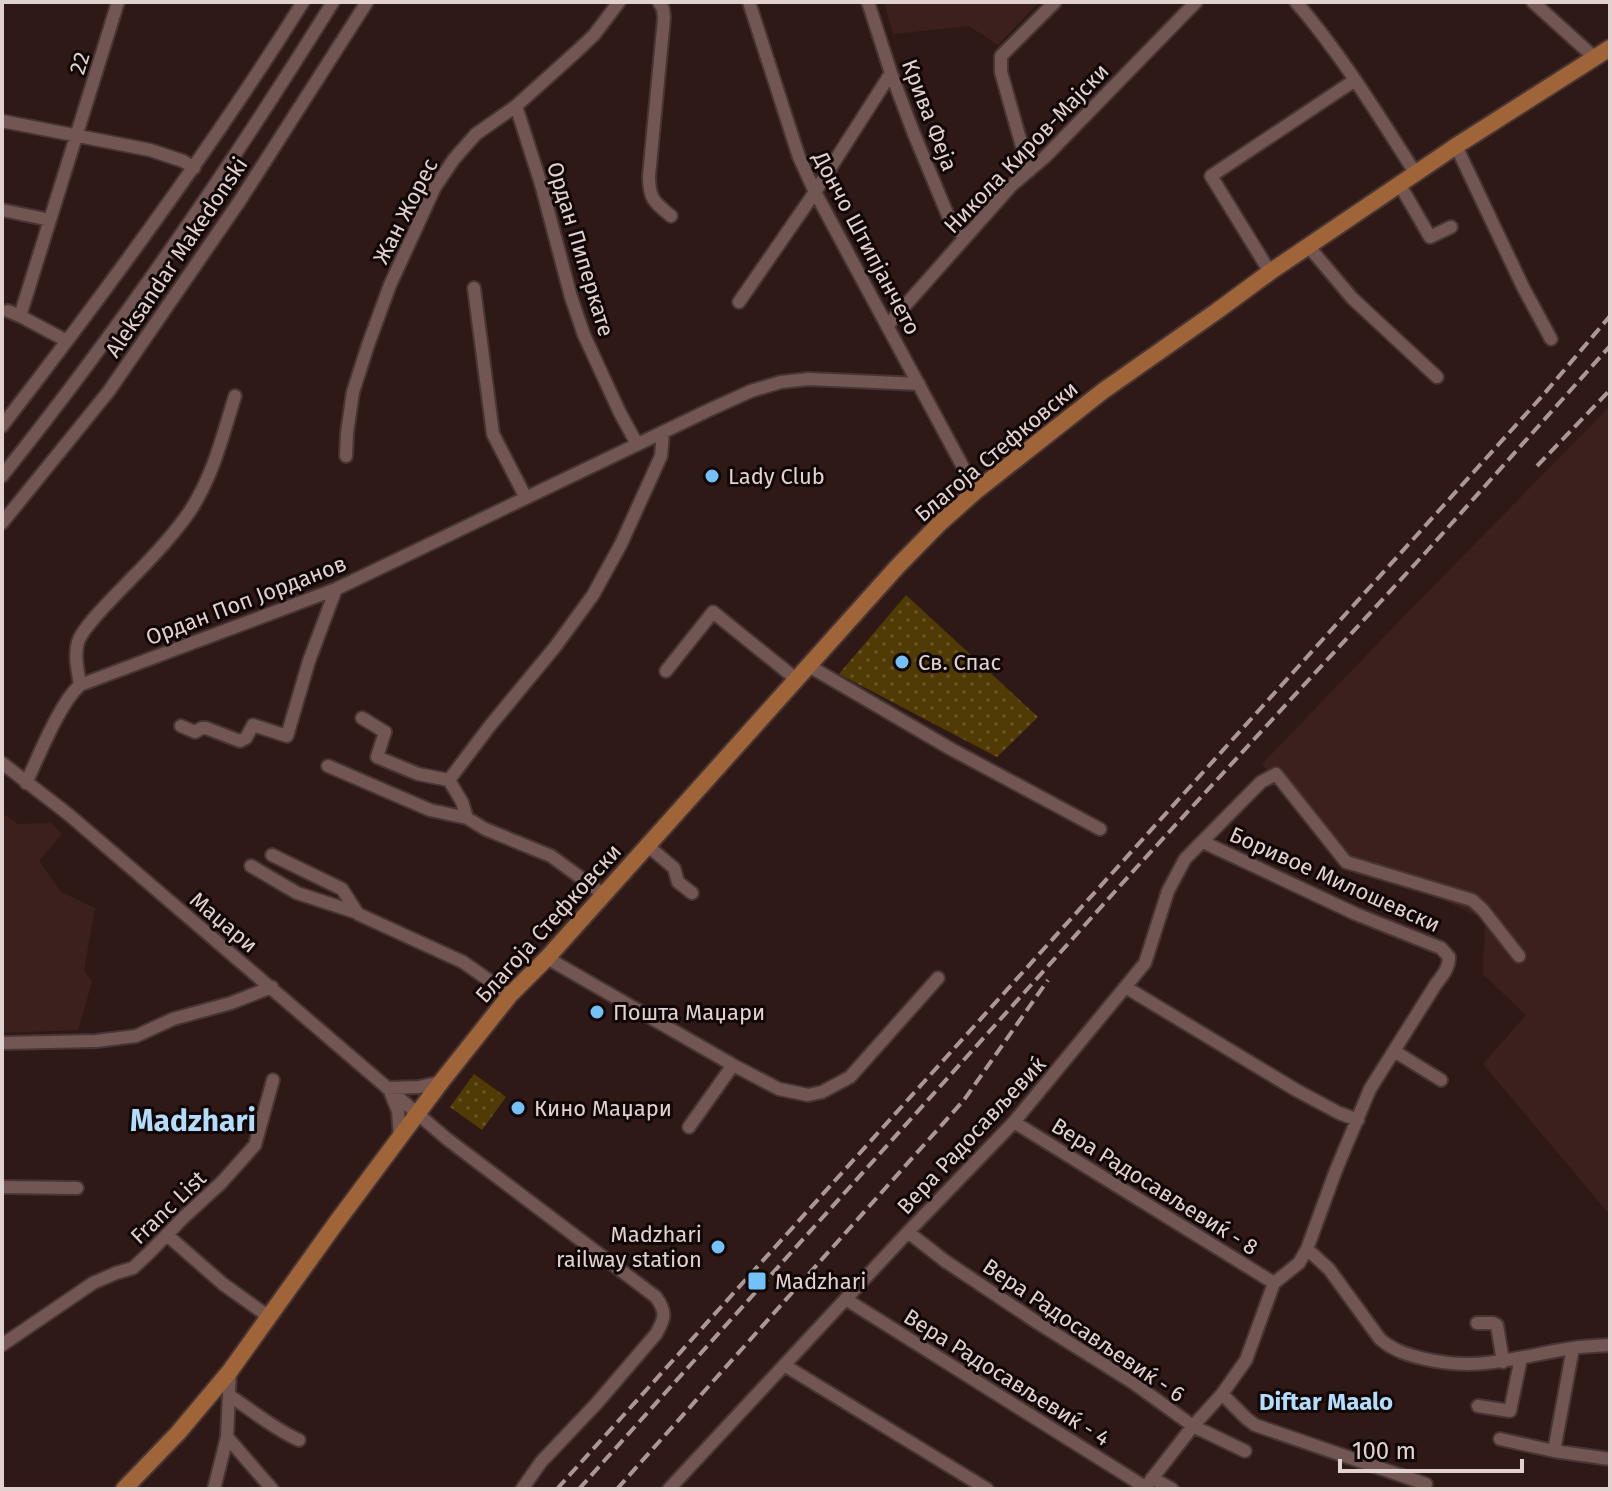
<svg xmlns="http://www.w3.org/2000/svg" width="1612" height="1491" font-family="'Fira Sans',sans-serif">
<style>
.built{fill:#3c201d}
.grass{fill:url(#grass-dots)}
.lines{fill:none;stroke-linecap:round;stroke-linejoin:round}
.minor-casing{stroke:#473534;stroke-width:16}
.major-casing{stroke:#473534;stroke-width:20}
.minor{stroke:#715653;stroke-width:12}
.major{stroke:#a06439;stroke-width:16}
.rail{stroke:#aa9896;stroke-width:4;stroke-dasharray:12 6;stroke-linecap:butt}
.poi-dot{fill:#73c1f6;stroke:#100706;stroke-width:3}
.labels{text-anchor:middle;stroke-width:6;stroke-linejoin:round;paint-order:stroke}
.street-label{font-size:22px;fill:#e1d1cf;stroke:#100706}
.poi-label{font-size:22px;fill:#e1d1cf;stroke:#100706;text-anchor:start}
.neighbourhood-label{font-size:24px;font-weight:bold;fill:#b4ddfb;stroke:#100706}
.district-label{font-size:30px;font-weight:bold;fill:#b4ddfb;stroke:#100706}
</style>
<defs>
<pattern id="grass-dots" width="8" height="8" patternUnits="userSpaceOnUse" patternTransform="scale(2)"><rect width="8" height="8" fill="#503b05"/><path d="M2 2h.1M6 6h.1" fill="none" stroke="#695628" stroke-width="1.8" stroke-linecap="round"/></pattern>
</defs>
<rect width="100%" height="100%" fill="#2f1916"/>
<!-- built -->
<path class="built" d="M884,2H1039L998,45L969,26L893,34Z
M1610,406V1215L1483,1064L1526,1015L1483,974L1485,920L1332,846L1262,764L1409,611Z
M2,813L18,824L51,823L62,834L39,861L61,892L95,908L84,970L92,982L78,1030L2,1033Z"/>
<!-- grass -->
<path class="grass" d="M906,595L1038,717L997,757L839,674Z
M474,1074L506,1097L482,1130L450,1107Z"/>
<g class="lines">
<!-- minor casing -->
<g class="minor-casing">
<path id="minor" d="M659,2L663,9L664,18L649,176C649,199 654,202 671,216
M749,2L799,157L815,192L976,491
M868,2L891,73L914,134L949,218L965,238
M1296,2C1342,55 1378,115 1416,174
M1533,2L1595,58
M516,106L541,184L571,297L584,335L620,413L637,444
M2,121L150,150L183,161L194,168
M1456,146L1523,287L1551,339
M1029,171L1001,72V56L1055,2
M1400,185L1430,237L1451,227
M2,210L50,220
M1309,247L1352,298L1437,377
M1270,272L1211,176L1355,80
M474,288L493,434L526,498
M739,302L815,192L891,73
M8,311L20,316L118,2
M20,316L67,341
M887,326L1011,186L1045,157L1196,2
M2,426C108,289 211,149 303,2
M346,456L347,433L353,392L368,345L390,285L435,187L454,159L476,134L516,106L576,52L594,35L619,2
M2,476C123,325 231,166 333,2
M2,523L109,391L239,202L367,2
M809,666L951,749L1100,829
M666,671L713,612L796,679
M80,685C78,671 74,656 78,642C83,626 117,594 129,581C151,559 173,536 190,511C213,476 223,435 235,396
M362,718L385,732L377,757L418,774L449,780L462,802L467,818
M181,726L195,732L202,728H206L240,741L246,738L253,725L287,736L309,661L336,589
M2,763L68,814L447,1139L656,1297C667,1313 665,1318 656,1334L597,1403L541,1462L522,1489
M328,766L430,810L467,818L485,829L551,856L603,894
M449,780L489,727L555,647L593,595L621,544L661,456L663,433
M26,783C39,756 59,704 80,685L336,589L709,410L751,391L781,382L809,379L919,384
M648,846L674,868L678,882L692,893
M272,855L342,889L358,914L463,962L510,995
M251,866L297,893L358,913
M547,958L733,1065L779,1089L808,1095L822,1092L850,1077L938,978
M1127,988L1296,1090L1339,1113L1358,1120
M2,1043L96,1041L136,1036L173,1019L231,1003L272,987
M1394,1051L1441,1080
M387,1088L419,1087L441,1082
M391,1094L398,1111L400,1138
M1014,1122L1274,1283
M689,1127L733,1065
M2,1187L77,1188
M908,1232L945,1261L1038,1323L1132,1382L1193,1426L1245,1451
M167,1235L223,1284L269,1317
M1307,1249L1329,1269L1380,1339C1394,1351 1408,1355 1425,1359C1481,1372 1519,1356 1573,1348C1585,1346 1598,1346 1610,1345
M847,1300L1145,1487
M1477,1323H1493L1497,1325L1503,1362
M2,1345L93,1283L116,1273L133,1268L149,1253L184,1217L221,1183L255,1145L273,1080
M784,1365L987,1489
M1222,1394L1247,1419L1255,1425L1426,1484
M230,1396C253,1411 274,1429 299,1440
M1478,1406L1510,1411L1521,1358
M227,1437L272,1489
M1500,1439L1554,1451L1610,1459
M1554,1451L1573,1348
M1152,1478L1172,1489
M214,1489L227,1437L230,1371
M669,1489L908,1232L1014,1122L1145,963L1168,891L1185,859L1261,782L1276,774L1346,862L1472,900L1483,910L1519,956
M1144,1489L1193,1426L1222,1394L1246,1360L1274,1283L1299,1263L1307,1249L1336,1170L1370,1089L1436,984C1443,975 1449,968 1449,957L1441,948L1356,914L1203,842"/>
</g>
<!-- major casing -->
<g class="major-casing">
<path id="major" d="M124,1489L178,1433L230,1371L336,1223L441,1082L510,995L547,958L897,567L940,523L976,491L1103,391L1217,311L1270,272L1456,146L1610,48"/>
</g>
<!-- minor -->
<use href="#minor" class="minor"/>
<!-- major -->
<use href="#major" class="major"/>
<!-- rail -->
<path class="rail" d="M1537,466L1610,390
M557,1489L1544,394L1610,316
M579,1489L1136,868L1427,551L1610,346
M617,1489L964,1100L1048,980"/>
</g>
<!-- markers -->
<g class="poi-dot">
<circle cx="712" cy="476" r="8"/>
<circle cx="902" cy="662" r="8"/>
<circle cx="597" cy="1012" r="8"/>
<circle cx="518" cy="1108" r="8"/>
<circle cx="718" cy="1247" r="8"/>
<rect x="747" y="1271" width="20" height="20" rx="4"/>
</g>
<g class="labels">
<!-- street labels -->
<g class="street-label">
<text transform="translate(79 63) rotate(-73)" y="8">22</text>
<text transform="translate(930 115) rotate(69)" y="8">Крива Феја</text>
<text transform="translate(1026 148) rotate(-46)" y="8">Никола Киров-Мајски</text>
<text transform="translate(405 211) rotate(-63)" y="8">Жан Жорес</text>
<text transform="translate(867 243) rotate(62)" y="8">Дончо Штипјанчето</text>
<text transform="translate(581 249) rotate(73)" y="8">Ордан Пиперкате</text>
<text transform="translate(176 257) rotate(-56)" y="8">Aleksandar Makedonski</text>
<text transform="translate(996 451) rotate(-40)" y="8">Благоја Стефковски</text>
<text transform="translate(246 600) rotate(-21)" y="8">Ордан Поп Јорданов</text>
<text transform="translate(1335 879) rotate(24)" y="8">Боривое Милошевски</text>
<text transform="translate(224 922) rotate(40)" y="8">Маџари</text>
<text transform="translate(548 923) rotate(-48)" y="8">Благоја Стефковски</text>
<text transform="translate(971 1135) rotate(-47)" y="8">Вера Радосављевиќ</text>
<text transform="translate(1155 1186) rotate(32)" y="8">Вера Радосављевиќ - 8</text>
<text transform="translate(168 1207) rotate(-44)" y="8">Franc List</text>
<text transform="translate(1084 1330) rotate(34)" y="8">Вера Радосављевиќ - 6</text>
<text transform="translate(1007 1377) rotate(32)" y="8">Вера Радосављевиќ - 4</text>
</g>
<!-- poi labels -->
<g class="poi-label">
<text x="728" y="484">Lady Club</text>
<text x="918" y="670">Св. Спас</text>
<text x="613" y="1020">Пошта Маџари</text>
<text x="534" y="1116">Кино Маџари</text>
<text x="702" y="1242" text-anchor="end">Madzhari<tspan x="702" dy="25">railway station</tspan></text>
<text x="775" y="1289">Madzhari</text>
</g>
<!-- neighbourhood labels -->
<g class="neighbourhood-label">
<text x="1326" y="1410">Diftar Maalo</text>
</g>
<!-- district labels -->
<g class="district-label">
<text x="193" y="1131">Madzhari</text>
</g>
</g>
<!-- border -->
<rect width="1612" height="1491" fill="none" stroke="#e1d1cf" stroke-width="8"/>
<!-- scale -->
<path d="M1340 1459v12h182v-12" fill="none" stroke="#e1d1cf" stroke-width="4"/>
<text x="1352" y="1459" font-size="24" fill="#e1d1cf" stroke="#100706" stroke-width="6" paint-order="stroke">100 m</text>
</svg>
